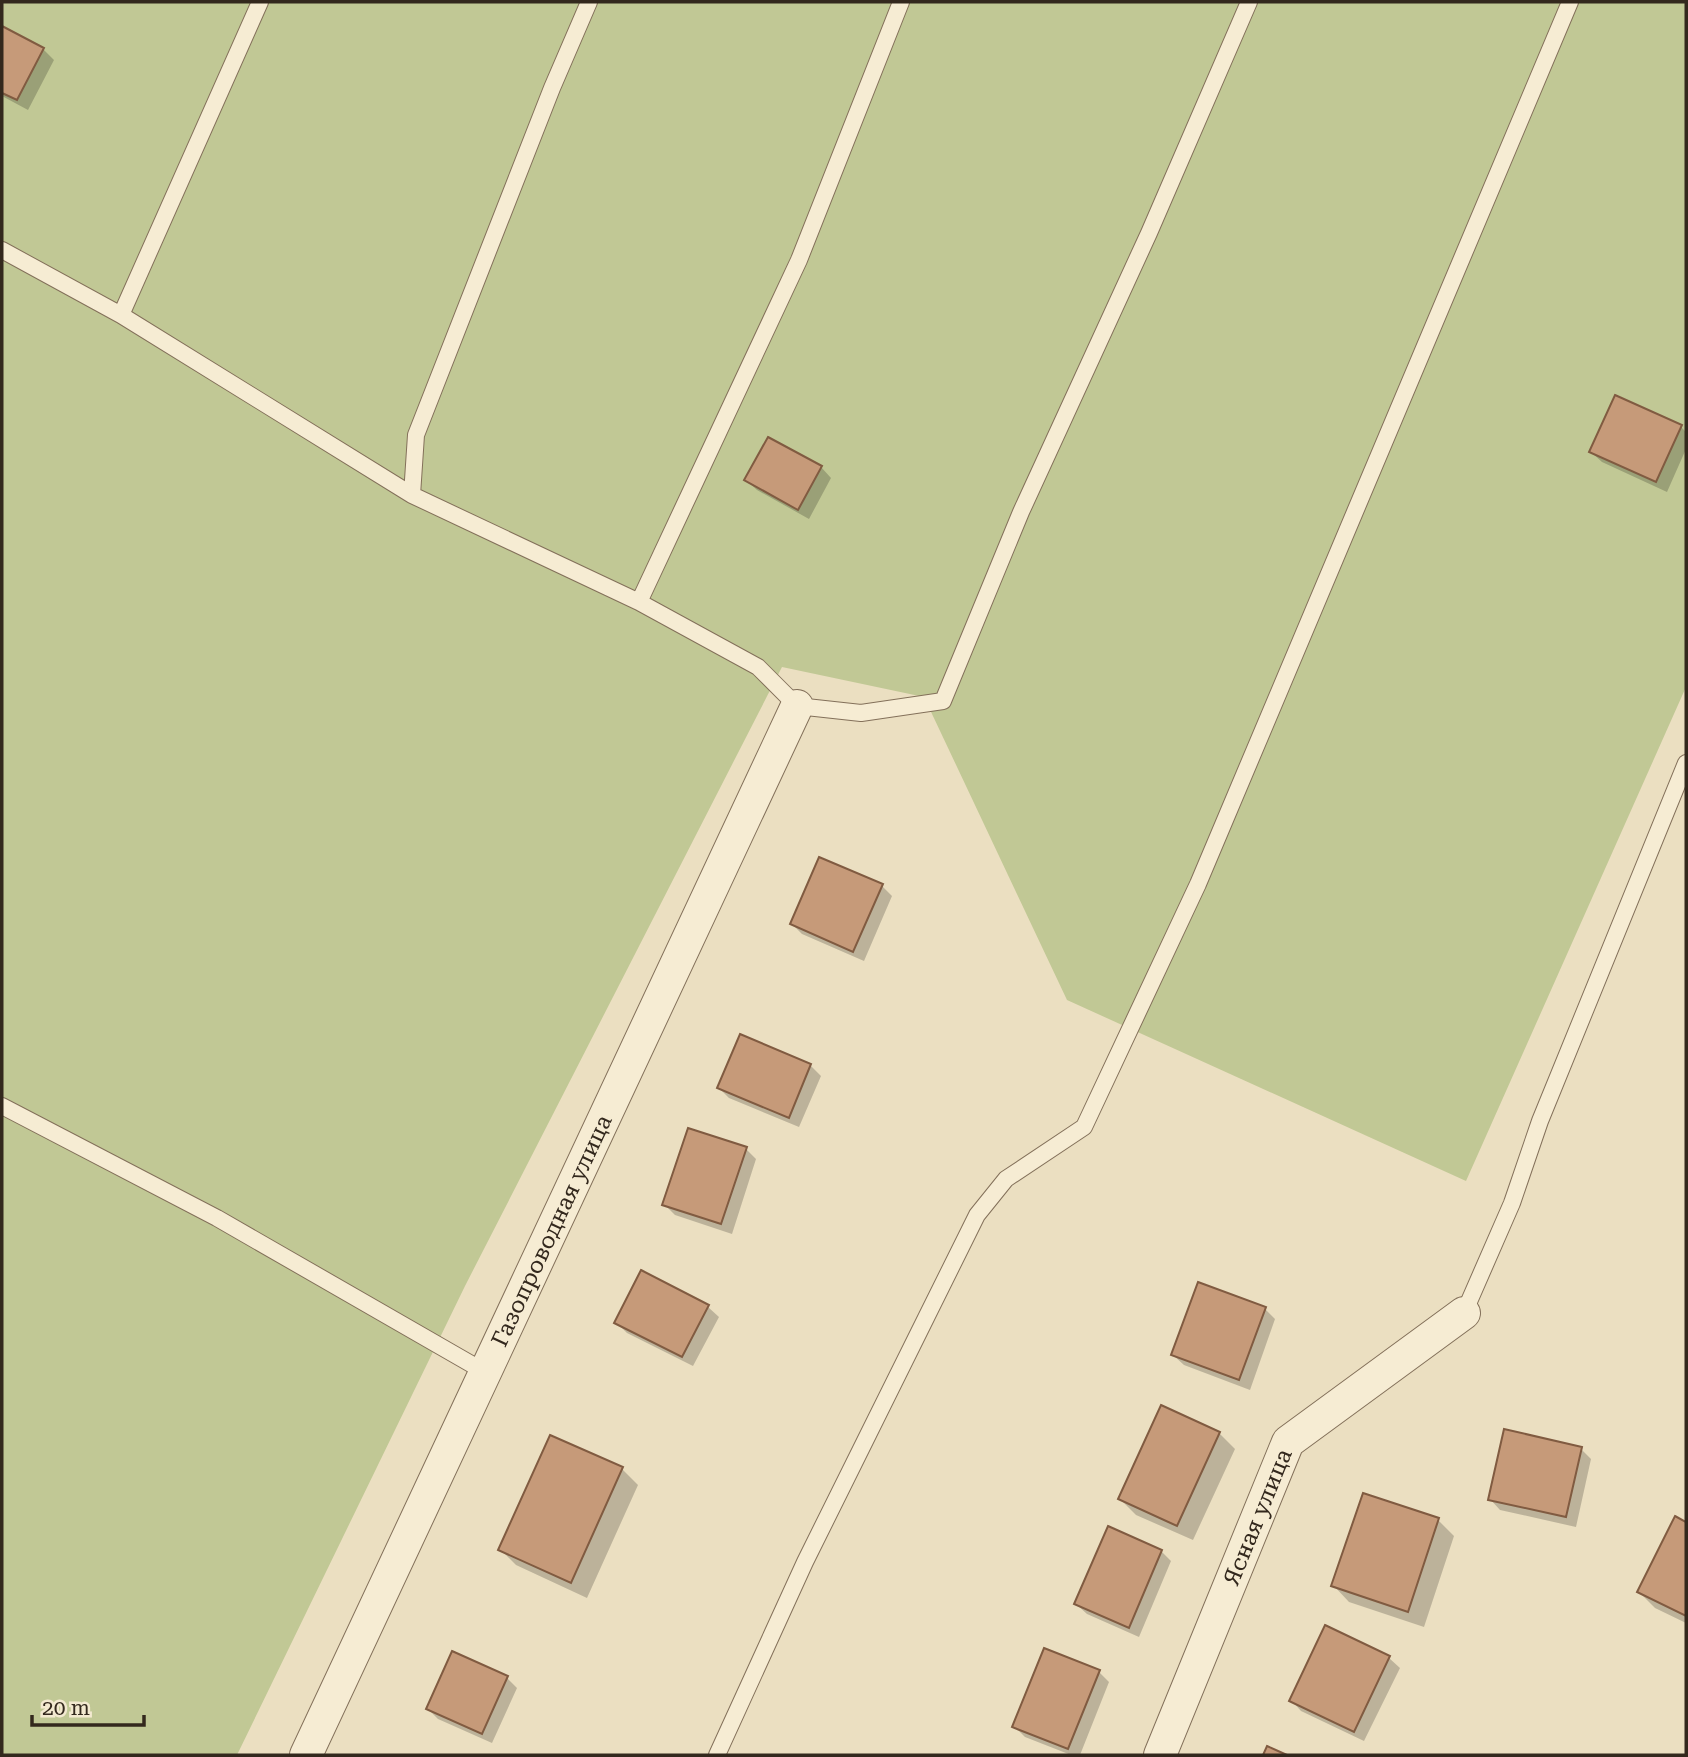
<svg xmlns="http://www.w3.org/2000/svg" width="1688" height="1757" font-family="'Roboto Serif',serif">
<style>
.green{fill:#c1c895}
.shadow{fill:#0003}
.building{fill:#c69a79;stroke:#805b41;stroke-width:2}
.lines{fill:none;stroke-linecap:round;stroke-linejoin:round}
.lane-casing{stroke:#83705a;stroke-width:18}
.street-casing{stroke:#83705a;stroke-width:34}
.lane{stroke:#f6ecd3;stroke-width:16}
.street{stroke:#f6ecd3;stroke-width:32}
.labels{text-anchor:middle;stroke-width:5;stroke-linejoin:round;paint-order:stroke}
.street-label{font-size:23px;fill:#33281d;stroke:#f3e9d0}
</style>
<rect width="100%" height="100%" fill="#ebdfc1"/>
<!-- green -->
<path class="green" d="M2,2H1686V687L1466,1181L1067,1000L924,697L782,667L465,1286L237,1755H2Z"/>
<!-- shadow -->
<path class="shadow" d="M2,28L43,49L54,60L28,110L2,96Z
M1681,427L1686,432V449L1667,492L1602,462L1591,452Z
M821,467L831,478L809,519L757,490L746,480Z
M882,886L892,896L864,961L802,934L792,924Z
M810,1065L821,1076L799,1127L729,1098L719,1088Z
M746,1149L756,1159L732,1234L675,1215L664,1204Z
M642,1273L708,1307L719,1317L693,1366L627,1333L616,1322Z
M1265,1309L1275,1319L1250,1390L1184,1365L1173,1355Z
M1219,1433L1235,1449L1193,1540L1136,1515L1120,1499Z
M1581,1449L1591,1459L1576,1527L1500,1510L1490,1499Z
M622,1469L638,1485L587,1598L516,1565L500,1549Z
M1675,1519L1686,1524V1623L1655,1608L1639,1592Z
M1438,1520L1454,1536L1424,1627L1349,1602L1334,1586Z
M1161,1551L1171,1561L1139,1637L1087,1614L1076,1604Z
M1389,1658L1400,1668L1364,1741L1301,1711L1291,1700Z
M1099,1672L1109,1682L1080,1755H1071L1025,1737L1014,1726Z
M507,1678L517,1688L492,1743L438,1719L428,1709Z"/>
<!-- building -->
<path class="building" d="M2,26L44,48L17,100L2,93Z
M1615,395L1682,425L1656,482L1589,452Z
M768,437L822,466L798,510L744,480Z
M819,857L883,884L853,952L790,924Z
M740,1034L811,1064L789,1118L717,1088Z
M688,1128L747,1147L721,1224L662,1205Z
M641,1270L709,1305L682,1357L614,1323Z
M1198,1282L1266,1307L1239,1380L1171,1355Z
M1161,1405L1220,1432L1177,1526L1118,1499Z
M1504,1429L1582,1447L1566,1517L1488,1500Z
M550,1435L623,1467L571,1583L498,1550Z
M1363,1493L1439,1518L1408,1612L1331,1586Z
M1675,1516L1686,1522V1616L1637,1592Z
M1108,1526L1162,1550L1129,1628L1074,1604Z
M1325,1625L1390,1656L1354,1732L1289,1701Z
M1044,1648L1100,1670L1068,1749L1012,1727Z
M452,1651L508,1676L482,1734L426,1709Z
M1267,1746L1287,1755H1263Z"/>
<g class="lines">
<!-- lane casing -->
<g class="lane-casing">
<path id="lane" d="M589,2L552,88L416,435L412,495L639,602L758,667L797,706L861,713L943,701L1021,512L1149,233L1249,2
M2,250L121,315L412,495
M121,315L260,2
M639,602L799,260L901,2
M2,1106L217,1218L485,1372
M1464,1313L1512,1203L1540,1121L1686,763
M717,1755L805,1562L977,1215L1006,1179L1084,1127L1198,884L1570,2"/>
</g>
<!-- street casing -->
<g class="street-casing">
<g id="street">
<path id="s1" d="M306,1755L797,706"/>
<path id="s2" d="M1160,1755L1288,1442L1464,1313"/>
</g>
</g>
<!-- lane -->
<use href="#lane" class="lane"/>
<!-- street -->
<use href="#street" class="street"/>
</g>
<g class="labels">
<!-- street labels -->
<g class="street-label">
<text dy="8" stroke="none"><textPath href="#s1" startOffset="579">Газопроводная улица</textPath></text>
<text dy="8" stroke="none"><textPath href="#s2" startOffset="257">Ясная улица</textPath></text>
</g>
</g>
<!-- border -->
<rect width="1688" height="1757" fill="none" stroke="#33281d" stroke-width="7"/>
<!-- scale -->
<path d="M32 1715v10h112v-10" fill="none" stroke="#33281d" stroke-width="3.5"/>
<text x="42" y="1715" font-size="21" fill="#33281d" stroke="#f3e9d0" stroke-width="5" paint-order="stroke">20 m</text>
</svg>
